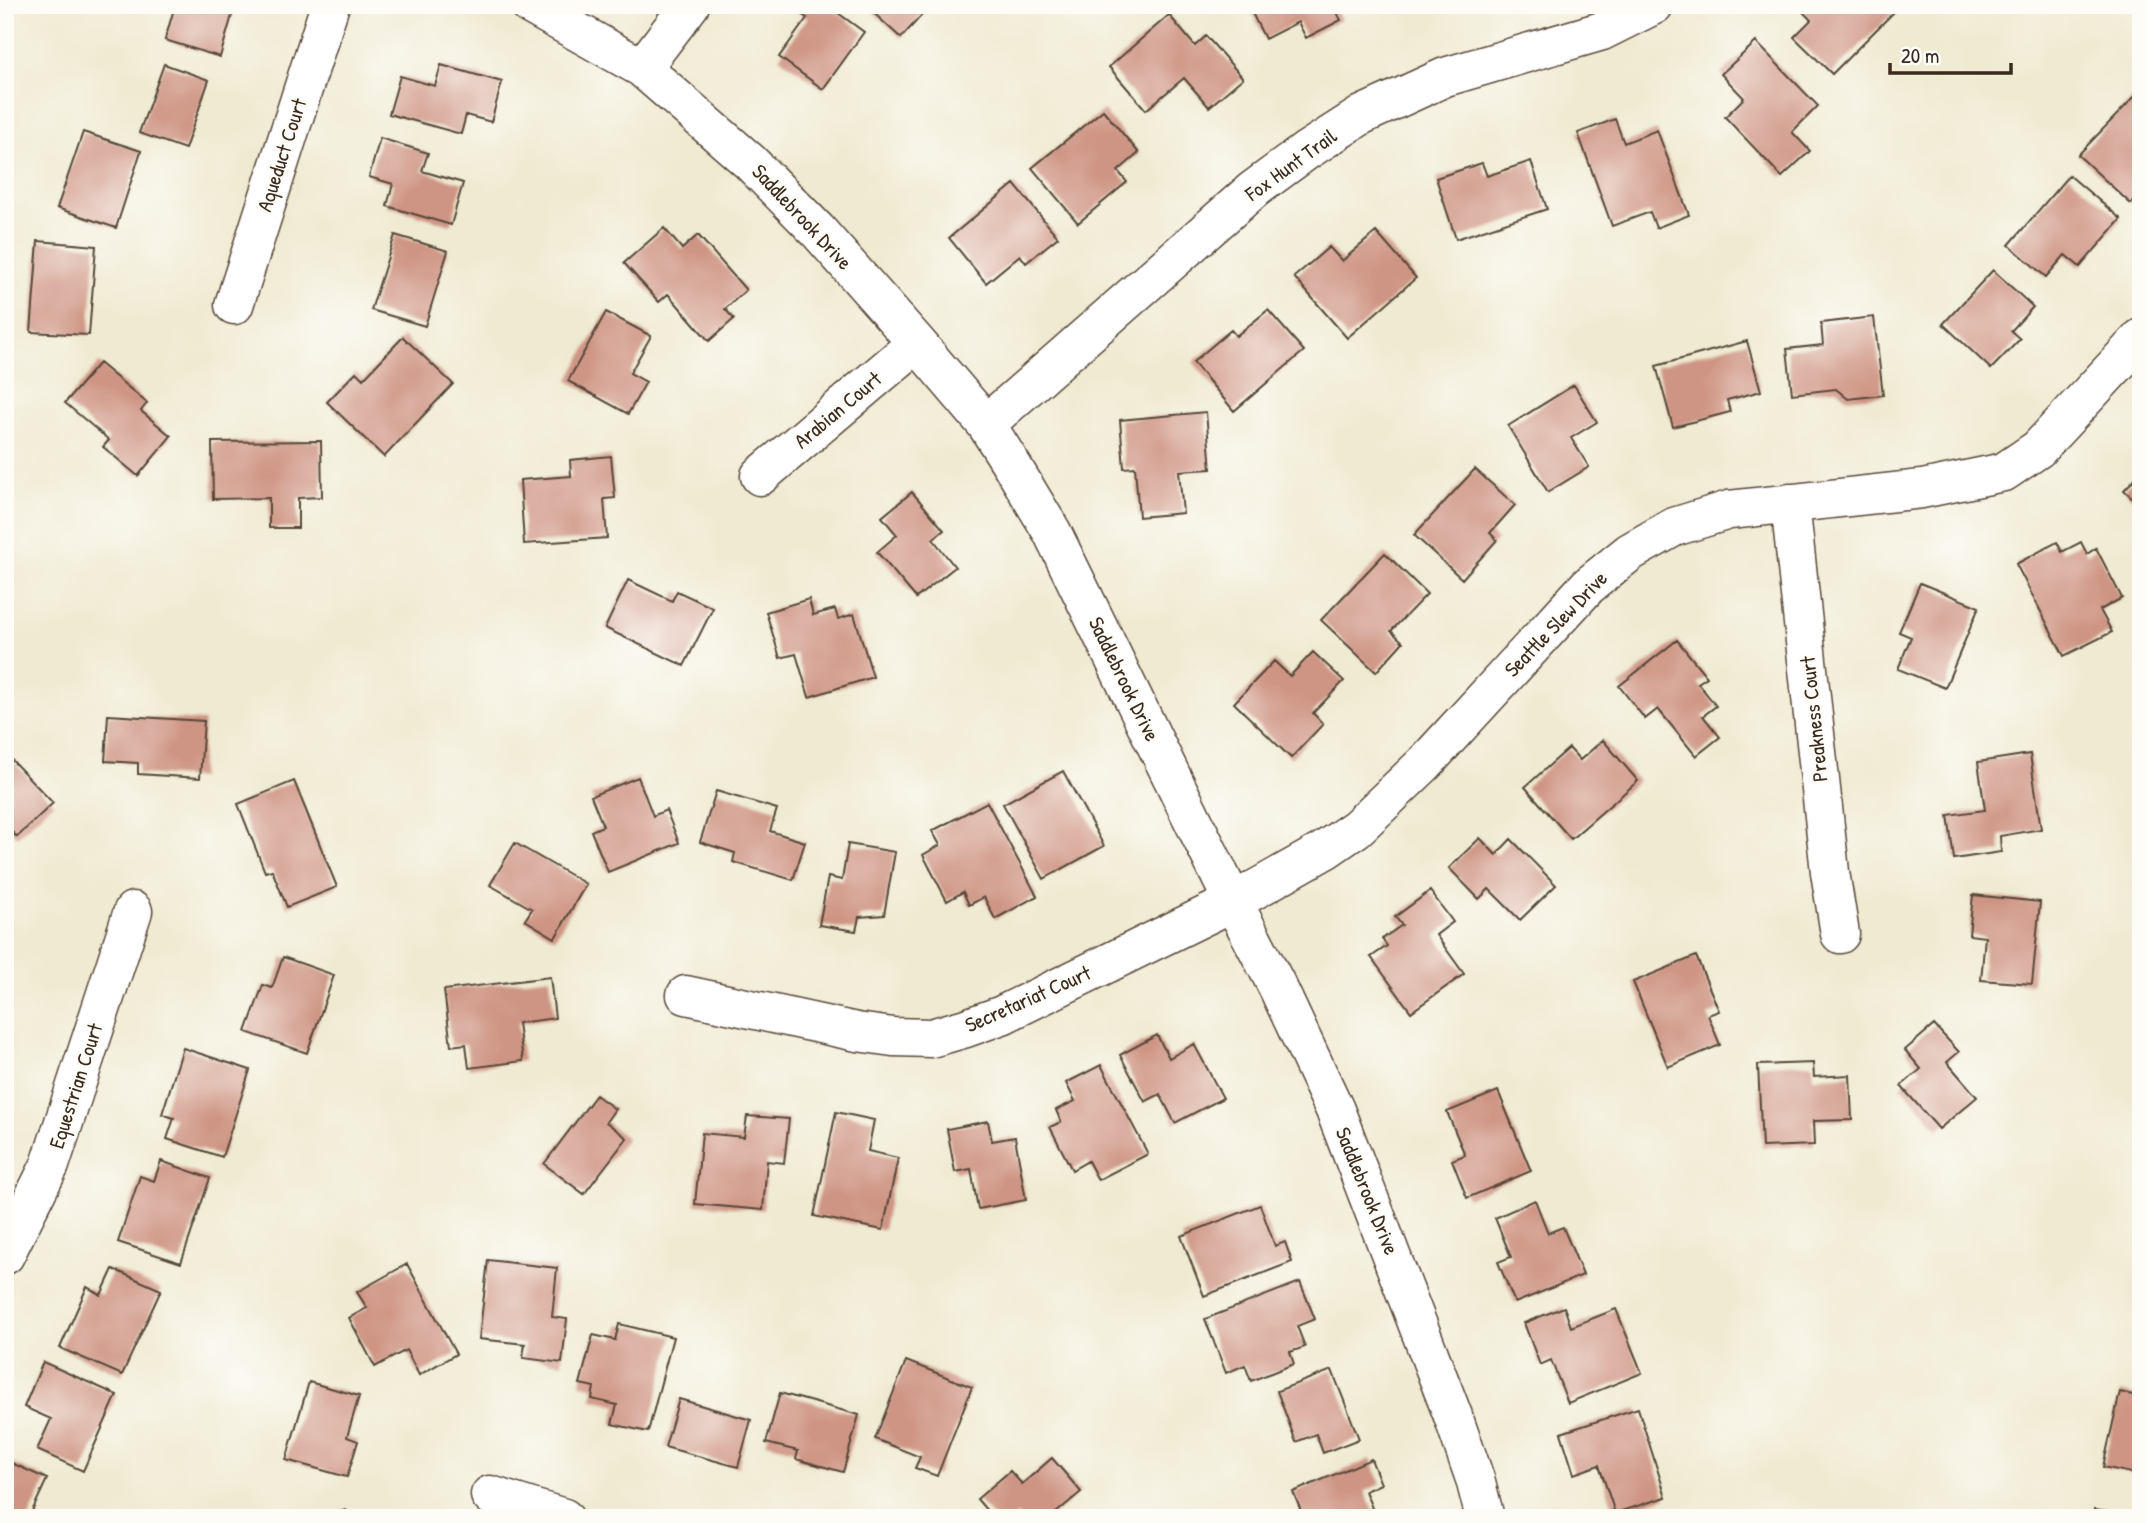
<svg xmlns="http://www.w3.org/2000/svg" width="2146" height="1523" font-family="'Patrick Hand',sans-serif">
<style>
.building{fill:#cf9584}
.lines{fill:none;stroke-linecap:round;stroke-linejoin:round}
.minor-casing{stroke:#564739;stroke-width:41}
.minor{stroke:#fff;stroke-width:38}
.labels{text-anchor:middle;stroke-width:5;stroke-linejoin:round;paint-order:stroke}
.street-label{font-size:21px;fill:#3b2a1e;stroke:#fdfcf7}
</style>
<rect width="100%" height="100%" fill="#fdfcf7"/>
<filter id="ink" filterUnits="userSpaceOnUse"><feTurbulence type="fractalNoise" baseFrequency=".0143" numOctaves="2"/><feDisplacementMap in="SourceGraphic" scale="14" xChannelSelector="R" yChannelSelector="G"/><feConvolveMatrix kernelMatrix="1 2 1 2 8 2 1 2 1" color-interpolation-filters="sRGB"/></filter>
<filter id="wash" filterUnits="userSpaceOnUse"><feTurbulence type="fractalNoise" baseFrequency=".00686" numOctaves="4" result="noise"/><feDisplacementMap in="SourceGraphic" scale="28" xChannelSelector="R" yChannelSelector="G"/><feGaussianBlur stdDeviation="1.57" result="paint"/><feColorMatrix in="noise" values="0 0 0 0 0 0 0 0 0 0 0 0 0 0 0 0 0 1.4 0 .05"/><feComposite in="paint" operator="in"/></filter>
<g filter="url(#wash)">
<rect width="100%" height="100%" fill="#efead1"/>
<g id="blocks">
<!-- building -->
<path class="building" d="M175,5H235L220,57L165,40Z
M803,5H827L864,32L823,89L779,57L807,18L798,12Z
M865,5H931L901,38Z
M1248,5H1333L1341,20L1306,38L1298,22L1265,39Z
M1809,5H1885L1893,13L1832,74L1794,37L1811,20L1803,12Z
M1169,15L1195,46L1206,36L1243,78L1209,107L1184,78L1146,110L1109,67Z
M1756,42L1818,106L1792,132L1810,151L1782,177L1725,117L1744,98L1721,74Z
M164,64L209,80L185,149L139,133Z
M441,65L502,82L491,122L466,115L461,134L389,114L400,76L435,86Z
M2137,94L2141,97V193L2131,204L2078,155Z
M1103,110L1139,153L1118,171L1127,182L1078,223L1032,168Z
M1615,119L1624,143L1657,130L1689,215L1656,228L1650,212L1612,226L1578,133Z
M83,132L141,151L116,228L57,208Z
M380,138L428,153L422,171L463,183L451,225L387,206L393,184L369,177Z
M1531,161L1547,209L1456,239L1436,178L1482,163L1487,176Z
M2069,175L2121,219L2080,267L2065,255L2046,277L2009,245Z
M1014,184L1058,237L1026,263L1020,255L986,283L949,238Z
M664,228L682,249L698,235L746,290L725,309L734,319L709,341L668,294L659,302L624,263Z
M1376,232L1416,278L1347,338L1294,277L1329,247L1342,261Z
M395,235L448,251L425,326L371,310Z
M38,241L96,246L89,335L31,332Z
M1993,270L2033,307L2011,331L2020,339L1991,369L1943,324Z
M1268,310L1304,351L1234,411L1193,362L1231,330L1236,336Z
M606,312L651,336L630,373L646,382L628,414L568,381Z
M1874,317L1883,395L1848,399L1836,389L1792,394L1787,349L1823,345L1821,323Z
M403,337L453,384L384,457L327,402L356,372L363,379Z
M1747,341L1761,391L1727,400L1730,412L1673,427L1656,366Z
M99,363L147,403L141,411L171,436L138,476L103,447L109,440L65,403Z
M1574,385L1597,422L1571,438L1589,467L1548,492L1508,426Z
M1206,412L1211,469L1179,471L1183,513L1139,517L1135,467L1124,468L1120,420Z
M321,441L322,497L298,498V528H269V498L213,499L212,442Z
M611,456L615,498L604,499L607,538L524,544L520,480L571,476L570,460Z
M1475,469L1515,505L1490,533L1497,540L1462,579L1414,535Z
M2141,472V506L2124,490Z
M912,492L944,530L933,539L955,567L916,598L877,552L897,535L882,517Z
M2057,542L2062,552L2081,542L2087,554L2096,548L2122,598L2100,610L2112,632L2064,656L2016,564Z
M1385,553L1427,594L1391,631L1403,642L1376,672L1321,620Z
M628,580L672,601L677,591L713,608L684,666L605,628Z
M1920,583L1979,607L1945,688L1898,669L1911,637L1899,632Z
M809,599L813,615L835,609L838,619L854,614L873,677L809,697L796,654L780,658L766,612Z
M1677,640L1707,677L1698,683L1716,706L1703,716L1720,737L1696,756L1658,709L1645,719L1619,686Z
M1313,652L1344,681L1313,713L1323,724L1291,758L1234,703L1274,661L1290,676Z
M108,715L204,721L200,778L138,774V763L105,761Z
M1603,740L1638,781L1571,839L1525,787L1569,748L1580,760Z
M5,753L53,803L17,837L5,825Z
M2030,754L2041,829L2000,836L2001,852L1954,859L1948,815L1985,810L1978,762Z
M1063,771L1104,846L1044,879L1003,804Z
M638,777L653,816L666,810L679,843L608,872L591,831L603,826L591,796Z
M294,781L337,887L287,907L272,870L265,872L238,804Z
M716,791L777,809L770,831L805,842L793,880L733,862L735,853L700,842Z
M987,802L1037,896L995,919L984,897L969,905L963,892L947,901L923,855L940,845L932,831Z
M1480,838L1496,855L1511,839L1556,885L1520,920L1489,889L1479,899L1449,868Z
M515,843L586,884L555,938L525,920L532,909L490,885Z
M848,844L895,852L884,915L859,917L856,931L819,925L828,877L842,880Z
M1430,891L1453,922L1436,935L1464,974L1411,1012L1371,957L1387,946L1382,939L1402,925L1395,917Z
M1973,895L2040,902L2032,984L1981,980L1985,937L1969,935Z
M1696,956L1719,1011L1708,1015L1720,1045L1668,1067L1633,982Z
M283,957L334,975L307,1053L246,1032L263,985L272,988Z
M550,977L555,1018L518,1023L523,1061L469,1068L466,1044L451,1046L444,990Z
M1934,1025L1959,1052L1947,1062L1977,1097L1939,1129L1901,1086L1921,1069L1905,1050Z
M1157,1035L1169,1058L1194,1044L1223,1098L1175,1123L1160,1094L1145,1102L1120,1055Z
M183,1048L250,1070L222,1157L167,1139L174,1118L162,1114Z
M1813,1063L1814,1077L1850,1075L1852,1120L1813,1121L1814,1145L1762,1147L1758,1065Z
M1101,1065L1148,1154L1098,1180L1088,1161L1072,1170L1050,1127L1061,1122L1056,1110L1075,1101L1066,1083Z
M1498,1091L1531,1171L1467,1198L1452,1160L1465,1155L1447,1112Z
M596,1095L615,1109L606,1122L627,1138L584,1194L544,1164Z
M836,1112L874,1120L868,1151L898,1158L883,1230L814,1216Z
M747,1116L789,1119L784,1163L767,1161L763,1210L695,1204L702,1133L744,1137Z
M988,1121L992,1141L1015,1137L1026,1200L978,1209L971,1169L955,1172L947,1129Z
M161,1161L210,1178L181,1263L118,1242L140,1176L154,1181Z
M1535,1200L1548,1233L1563,1227L1583,1275L1515,1303L1498,1262L1511,1257L1495,1218Z
M1260,1205L1275,1246L1285,1242L1292,1262L1204,1296L1181,1236Z
M488,1260L557,1268L552,1317L567,1319L562,1363L523,1358L525,1344L479,1339Z
M407,1264L456,1354L419,1375L406,1350L375,1367L349,1318L367,1308L357,1292Z
M113,1269L161,1290L122,1375L60,1348L87,1287L101,1295Z
M1300,1282L1315,1319L1297,1326L1305,1347L1290,1352L1294,1364L1251,1381L1245,1365L1226,1373L1205,1319Z
M1564,1307L1571,1327L1616,1309L1642,1373L1568,1403L1551,1360L1540,1365L1524,1323Z
M619,1324L673,1337L648,1432L612,1424L617,1405L592,1399L594,1387L580,1384L593,1335L615,1340Z
M906,1361L972,1387L937,1476L915,1468L920,1457L875,1439Z
M43,1362L117,1395L83,1471L37,1450L51,1419L24,1407Z
M1332,1370L1359,1439L1323,1453L1316,1434L1296,1442L1277,1391Z
M309,1382L359,1396L347,1437L358,1441L347,1477L286,1460Z
M2120,1392L2141,1397V1475L2103,1467Z
M780,1393L859,1415L843,1472L796,1459L798,1451L766,1443Z
M679,1399L751,1420L738,1467L665,1447Z
M1638,1408L1666,1497L1615,1513L1599,1465L1574,1474L1561,1433Z
M1052,1458L1081,1492L1050,1518H1020L1017,1515L1014,1518H993L977,1499L1010,1471L1022,1484Z
M1371,1459L1381,1484L1365,1491L1376,1518H1304L1293,1492Z
M5,1460L47,1479L29,1518H5Z
M346,1510L349,1518H324V1517Z
M2094,1510L2138,1516V1518H2093Z"/>
</g>
</g>
<g filter="url(#ink)">
<use href="#blocks" fill-opacity="0" stroke="#564739" stroke-width="2"/>
<g class="lines">
<!-- minor casing -->
<g class="minor-casing">
<path id="minor" d="M530,5L642,68L750,162L818,231L917,343L986,424L1013,467L1052,532L1233,902L1278,988L1335,1110L1453,1416L1475,1479L1485,1518
M642,68L690,5
M234,305L330,5
M986,424L1253,190L1306,151L1362,115L1445,77L1602,31L1654,5
M760,476L917,343
M1790,503L1830,872L1840,934
M686,995L857,1032L893,1037L931,1038L966,1028L1002,1015L1233,902L1325,850L1357,828L1425,763L1588,586L1630,552L1674,527L1729,510L1922,489L2004,472L2038,449L2141,338
M5,1255L50,1165L133,911
M490,1495L564,1518"/>
</g>
<!-- minor -->
<use href="#minor" class="minor"/>
</g>
</g>
<g class="labels">
<!-- street labels -->
<g class="street-label">
<text transform="translate(282 155) rotate(-72)" y="7">Aqueduct Court</text>
<text transform="translate(1291 165) rotate(-36)" y="7">Fox Hunt Trail</text>
<text transform="translate(802 217) rotate(47)" y="7">Saddlebrook Drive</text>
<text transform="translate(838 410) rotate(-40)" y="7">Arabian Court</text>
<text transform="translate(1556 624) rotate(-46)" y="7">Seattle Slew Drive</text>
<text transform="translate(1124 679) rotate(64)" y="7">Saddlebrook Drive</text>
<text transform="translate(1814 719) rotate(-96)" y="7">Preakness Court</text>
<text transform="translate(1028 999) rotate(-24)" y="7">Secretariat Court</text>
<text transform="translate(76 1086) rotate(-72)" y="7">Equestrian Court</text>
<text transform="translate(1367 1191) rotate(68)" y="7">Saddlebrook Drive</text>
</g>
</g>
<!-- margin -->
<rect width="2146" height="1523" fill="none" stroke="#fdfcf7" stroke-width="28"/>
<!-- scale -->
<path d="M1890 63v10h121v-10" fill="none" stroke="#3b2a1e" stroke-width="3.5"/>
<text x="1901" y="63" font-size="21" fill="#3b2a1e" stroke="#fdfcf7" stroke-width="5" paint-order="stroke">20 m</text>
</svg>
